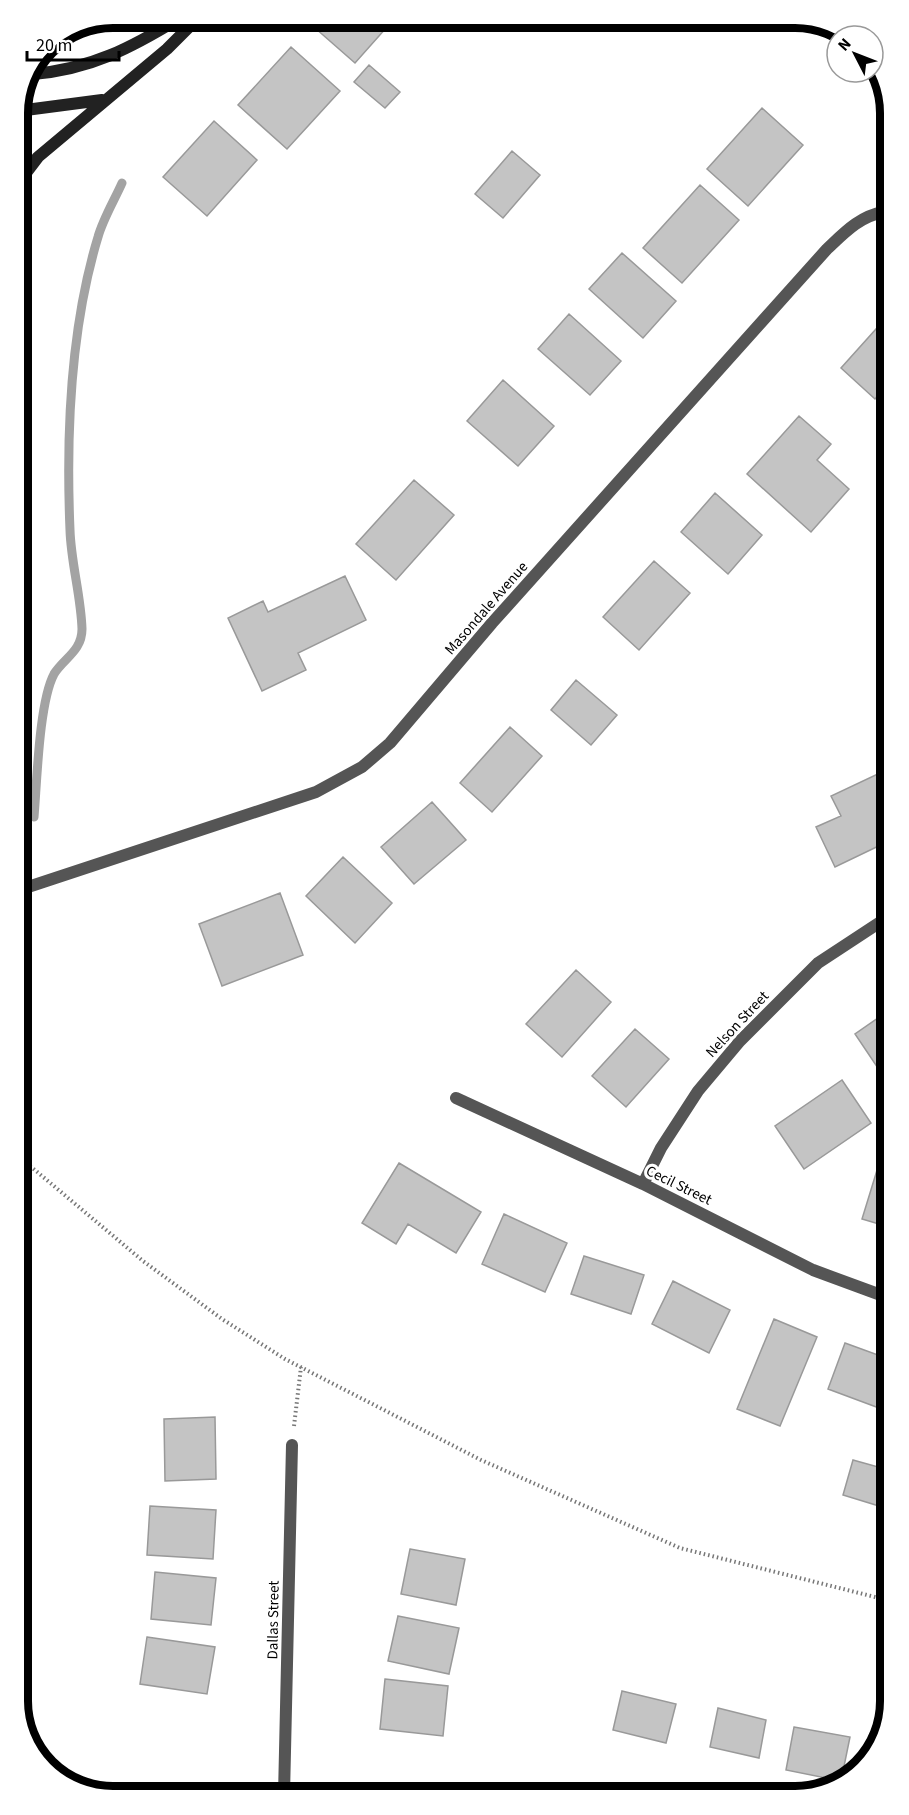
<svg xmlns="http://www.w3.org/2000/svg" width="909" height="1815" font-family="'Source Sans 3',sans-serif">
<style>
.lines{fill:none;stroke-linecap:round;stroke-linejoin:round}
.stream{stroke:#a3a3a3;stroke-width:9}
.building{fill:#c4c4c4;stroke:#999;stroke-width:1.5}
.path{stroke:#777;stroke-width:4;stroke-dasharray:1.5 3;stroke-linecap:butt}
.street{stroke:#555;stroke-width:12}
.secondary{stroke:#222;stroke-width:12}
.labels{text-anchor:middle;stroke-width:6;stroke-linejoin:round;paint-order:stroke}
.street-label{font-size:15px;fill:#000;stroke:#fff}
.rim{fill:none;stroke:#000;stroke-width:8}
</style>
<rect width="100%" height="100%" fill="#fff"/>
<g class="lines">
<!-- stream -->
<path class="stream" d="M34,817C37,782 39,702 54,674C64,658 82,651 82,629C81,596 71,563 70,530C66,435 70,329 98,237C103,219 114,201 122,183"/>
</g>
<!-- building -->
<path class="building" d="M324,18H395L355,63L315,28Z
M291,47L340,91L287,149L238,105Z
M369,65L400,92L385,108L354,82Z
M762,108L803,145L748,206L707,169Z
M214,121L257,160L207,216L163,177Z
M512,151L540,175L503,218L475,194Z
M700,185L739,220L682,283L643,248Z
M622,253L676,301L643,338L589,289Z
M569,314L621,361L590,395L538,349Z
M885,319V388L875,399L841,368Z
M503,380L554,426L518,466L467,421Z
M799,416L831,444L817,460L849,489L811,532L747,474Z
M414,480L454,515L396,580L356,544Z
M715,493L762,535L728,574L681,532Z
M654,561L690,593L639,650L603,617Z
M345,576L366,620L298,653L306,670L262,691L228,618L263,601L268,612Z
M576,680L617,715L591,745L551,710Z
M510,727L542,756L492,812L460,783Z
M882,772L887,782V842L835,867L816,827L841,816L831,796Z
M432,802L466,840L414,884L381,847Z
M343,857L392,903L355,943L306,896Z
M280,893L303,955L222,986L199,924Z
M576,970L611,1002L562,1057L526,1024Z
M888,1011V1083L855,1034Z
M635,1029L669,1059L626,1107L592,1076Z
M842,1080L871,1123L804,1169L775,1126Z
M399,1163L481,1212L456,1253L408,1224L396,1244L362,1223Z
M878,1167L889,1170V1227L862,1219Z
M504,1214L567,1243L545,1292L482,1264Z
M584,1256L644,1275L631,1314L571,1294Z
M673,1281L730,1310L709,1353L652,1324Z
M774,1319L817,1337L780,1426L737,1409Z
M845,1343L889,1359L890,1380L879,1408L828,1389Z
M215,1417L216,1479L165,1481L164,1419Z
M853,1460L889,1470L879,1506L843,1495Z
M150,1506L216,1510L213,1559L147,1555Z
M410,1549L465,1559L456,1605L401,1594Z
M155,1572L216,1578L211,1625L151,1619Z
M398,1616L459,1628L449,1674L388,1661Z
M147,1637L215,1647L207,1694L140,1684Z
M385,1679L448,1686L443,1736L380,1729Z
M622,1691L676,1704L666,1743L613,1730Z
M718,1708L766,1720L759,1758L710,1747Z
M794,1727L850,1737L841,1781L786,1770Z
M164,1784L214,1796H161Z"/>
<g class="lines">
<!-- path -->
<path class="path" d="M23,1160L143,1261L222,1319L285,1359L481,1460L680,1548L891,1601
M294,1426L301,1367"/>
<!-- street -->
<path class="street" d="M22,889L316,792L362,767L390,743L492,623L827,249C845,232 860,216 884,212
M456,1098L643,1184L813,1270L889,1298
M643,1184L661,1148L698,1091L740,1041L818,963L888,917
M284,1795L292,1445"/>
<!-- secondary -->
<path class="secondary" d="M33,74C91,69 131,48 180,18
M18,111L102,100
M19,182L38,157L167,49L198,18"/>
</g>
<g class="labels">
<!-- street labels -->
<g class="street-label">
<text transform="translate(486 608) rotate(-49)" y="5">Masondale Avenue</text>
<text transform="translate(737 1024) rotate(-47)" y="5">Nelson Street</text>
<text transform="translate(679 1185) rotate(26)" y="5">Cecil Street</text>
<text transform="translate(273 1620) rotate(-89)" y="5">Dallas Street</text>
</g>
</g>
<!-- crop -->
<path d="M0 0H909V1815H0ZM113 28H795A85 85 0 0 1 880 113V1701A85 85 0 0 1 795 1786H113A85 85 0 0 1 28 1701V113A85 85 0 0 1 113 28Z" fill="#fff" fill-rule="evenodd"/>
<path class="rim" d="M113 28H795A85 85 0 0 1 880 113V1701A85 85 0 0 1 795 1786H113A85 85 0 0 1 28 1701V113A85 85 0 0 1 113 28Z"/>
<!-- north arrow -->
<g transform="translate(855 54) rotate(312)"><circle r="28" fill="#ffffff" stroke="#999999" stroke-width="1.5"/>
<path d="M0-4.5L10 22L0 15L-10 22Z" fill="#000000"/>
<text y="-9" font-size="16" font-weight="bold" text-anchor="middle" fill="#000000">N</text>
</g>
<!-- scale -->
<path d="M27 51v9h92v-9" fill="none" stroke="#000000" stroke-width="3"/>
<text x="36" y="51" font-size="18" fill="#000000" stroke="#ffffff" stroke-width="4.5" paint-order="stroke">20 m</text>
</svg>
